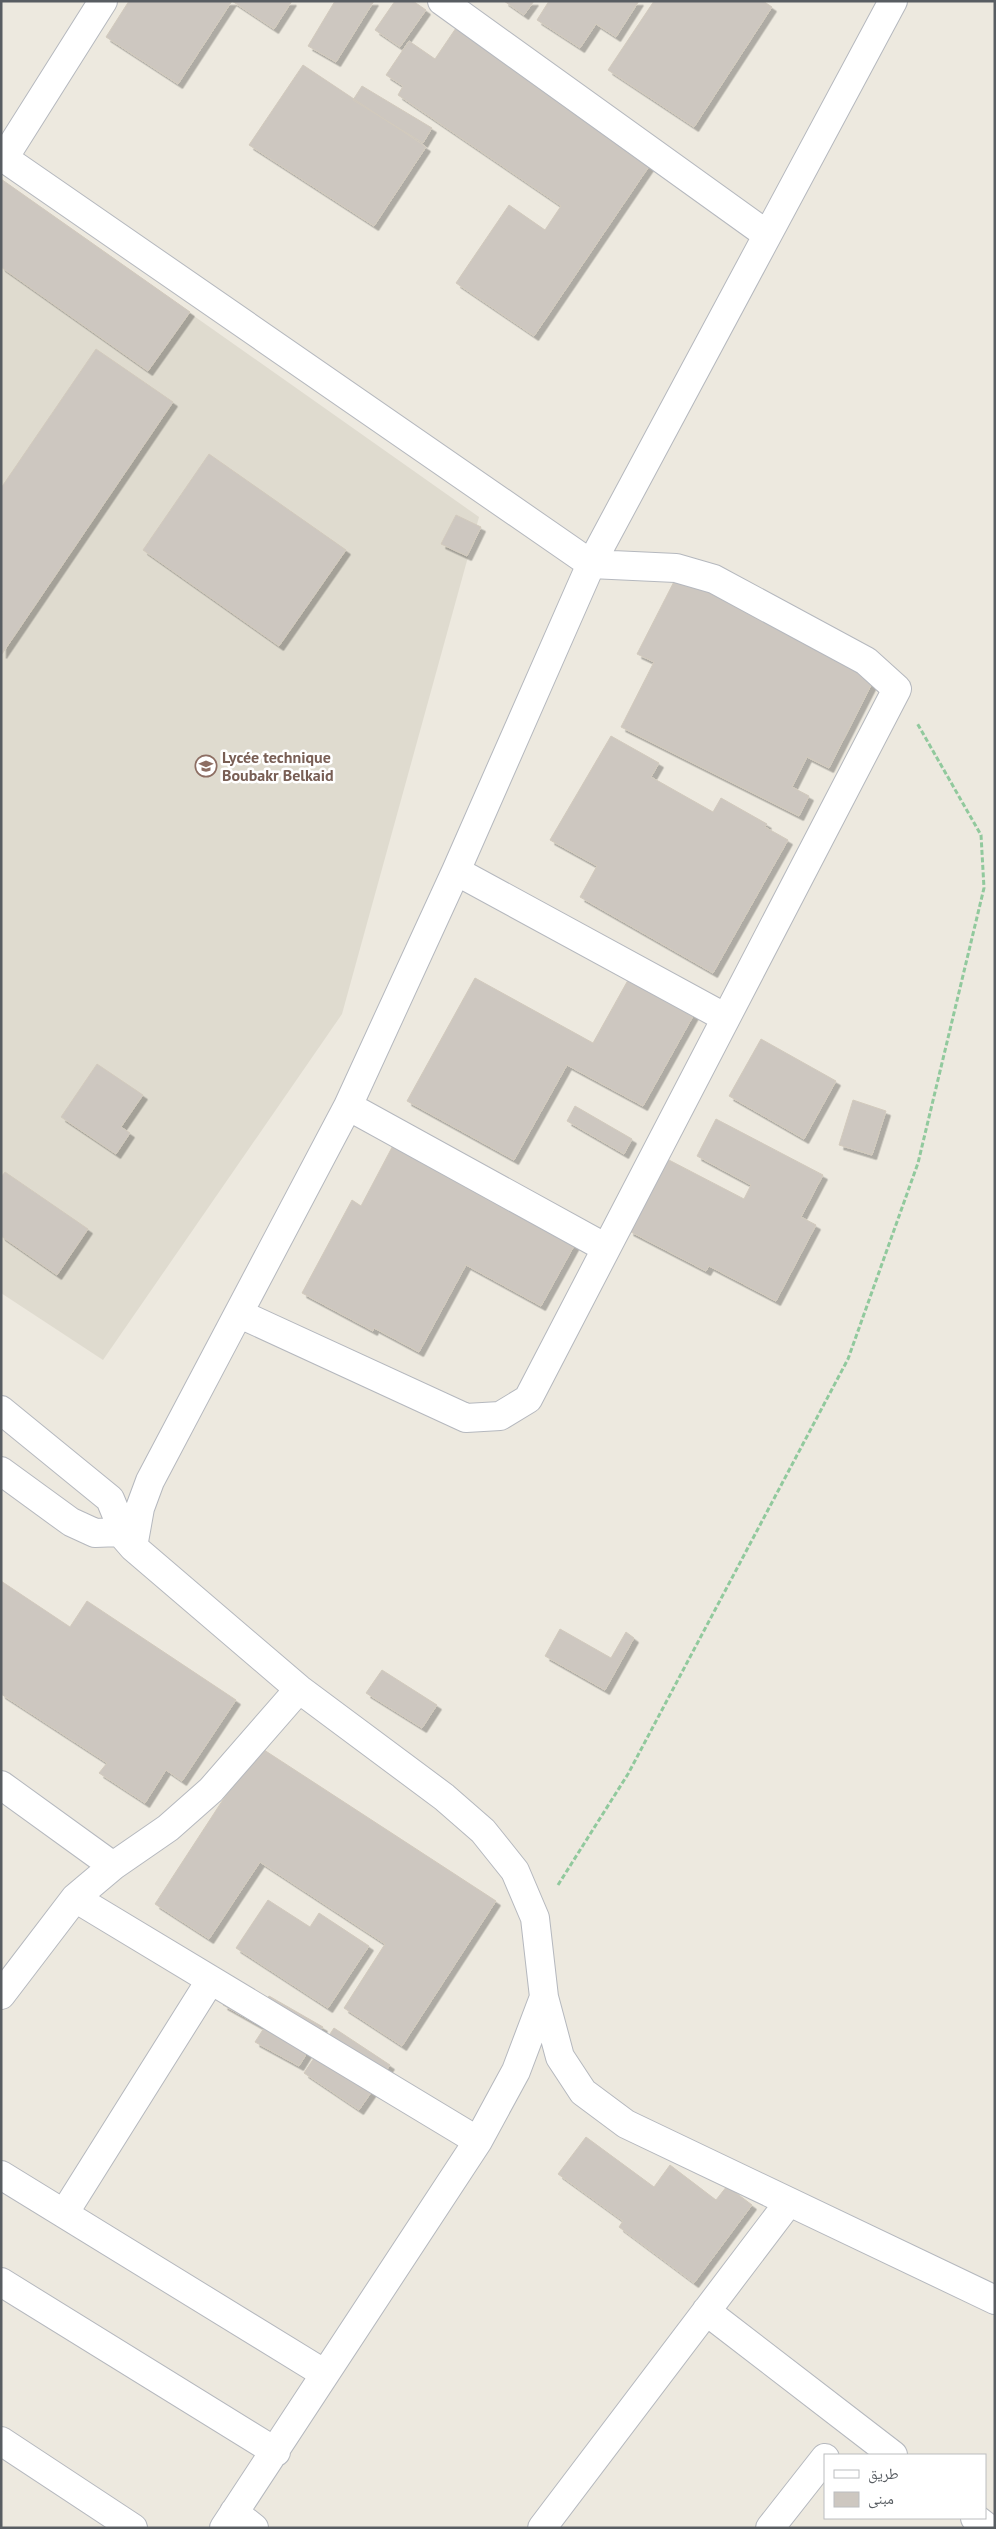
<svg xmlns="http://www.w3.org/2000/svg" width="996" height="2529" font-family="'PT Sans','Noto Naskh Arabic',sans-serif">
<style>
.education{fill:#dfdbcf}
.building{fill:#cdc7c0;stroke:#d2cabd;filter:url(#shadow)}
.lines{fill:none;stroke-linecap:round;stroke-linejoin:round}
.minor-casing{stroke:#b5b8be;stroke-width:30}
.path{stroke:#91c99d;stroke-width:3;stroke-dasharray:5 2.5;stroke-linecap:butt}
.minor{stroke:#fff;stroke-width:28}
.labels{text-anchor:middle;stroke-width:5;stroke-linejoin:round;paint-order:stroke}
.education-label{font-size:16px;font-weight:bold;fill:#785e54;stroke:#fff;text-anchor:start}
</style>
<defs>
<filter id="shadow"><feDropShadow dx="4.5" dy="4.5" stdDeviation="0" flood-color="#0004"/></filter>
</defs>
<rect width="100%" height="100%" fill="#ede9df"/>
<!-- education -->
<path class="education" d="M1,180L479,517L342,1014L103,1360L1,1293Z"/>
<!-- building -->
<path class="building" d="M129,1H232L178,84L106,37Z
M232,1H292L274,29Z
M335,1H374L336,62L308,46Z
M395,1H413L426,10L400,47L375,30Z
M504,1H534L524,15Z
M549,1H639L616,37L596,24L580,48L537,20Z
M654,1H763L772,7L694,127L608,70Z
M456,28L652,162L534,336L456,283L509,205L545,230L561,206L398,95L403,86L386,75L409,41L435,59Z
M303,65L426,147L374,226L249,145Z
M362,86L432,128L423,143L353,100Z
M1,179L190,312L148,371L1,267Z
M96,349L173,402L2,654L1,488Z
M209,454L346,550L279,646L143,550Z
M456,515L481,527L467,556L441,544Z
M684,562L883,662L829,768L807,757L792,787L809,796L799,816L621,727L654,662L637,654Z
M611,736L659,763L651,777L713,812L721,798L767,824L765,827L788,840L713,973L580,897L597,866L550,840Z
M637,964L702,1000L643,1106L567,1065L514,1160L407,1101L475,978L593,1043Z
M761,1039L836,1081L804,1139L729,1096Z
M97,1064L143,1095L121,1127L130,1133L116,1154L61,1117Z
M853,1100L886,1111L872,1155L839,1145Z
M575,1106L632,1139L624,1154L567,1121Z
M716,1119L823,1175L801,1217L816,1225L776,1301L709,1266L706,1271L629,1231L667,1159L744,1199L751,1185L697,1156Z
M398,1136L580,1235L541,1306L466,1265L419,1352L374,1328L373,1331L302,1293L352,1200L361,1206Z
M5,1172L88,1229L57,1275L1,1236V1177Z
M1,1581L70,1627L87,1601L236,1700L182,1781L166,1770L145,1803L99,1773L107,1763L1,1694Z
M560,1629L611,1658L626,1632L634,1638L605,1690L545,1656Z
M382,1670L437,1705L422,1728L366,1693Z
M258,1746L496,1901L402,2046L344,2008L385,1944L260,1862L209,1939L155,1904Z
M268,1900L310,1927L319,1913L369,1946L328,2008L236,1948Z
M236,1983L266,2000L269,1996L323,2027L299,2066L255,2042L264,2028L223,2005Z
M334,2028L390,2065L359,2110L304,2073Z
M586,2137L654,2187L670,2165L716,2200L727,2186L752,2205L694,2283L619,2227L623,2221L558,2174Z"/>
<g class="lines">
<!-- minor casing -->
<g class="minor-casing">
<path id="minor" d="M442,1L766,234
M1,156L591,564L676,568L714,579L866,661L897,689L528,1399L500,1416L466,1418L240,1314
M4,158L103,1
M456,871L726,1018
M348,1106L606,1248
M1,1410L110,1499L117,1516L120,1532L133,1547L299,1689L444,1797L483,1831L515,1871L535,1918L544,1997L560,2057L583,2092L626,2124L995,2300
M1,1471L71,1522L95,1533L120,1532
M133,1547L140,1508L150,1481L348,1106L456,871L591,564L893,1
M1,1785L113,1866
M75,1898L478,2141
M1,1995L75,1898L113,1866L168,1828L211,1790L299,1689
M1,2175L325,2374
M65,2212L210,1981
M1,2282L276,2452
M706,2311L893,2455
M1,2441L133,2528
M234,2512L254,2528
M975,2518L988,2528
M224,2528L478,2141L516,2071L544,1997
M542,2528L789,2202
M770,2528L825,2458"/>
</g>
<!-- path -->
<path class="path" d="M558,1885L628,1774L848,1359L918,1163L984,888L981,835L917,723"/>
<!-- minor -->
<use href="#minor" class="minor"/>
</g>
<!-- icons -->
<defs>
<g id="school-ring" transform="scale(1.125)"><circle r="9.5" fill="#fff" stroke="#8d6e63" stroke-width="1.5"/><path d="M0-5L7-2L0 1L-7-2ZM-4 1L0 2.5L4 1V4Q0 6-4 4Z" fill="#8d6e63"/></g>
</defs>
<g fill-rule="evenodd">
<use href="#school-ring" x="206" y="766"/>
</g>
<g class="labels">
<!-- education labels -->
<g class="education-label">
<text x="222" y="763">Lycée technique<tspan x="222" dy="18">Boubakr Belkaid</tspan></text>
</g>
</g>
<!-- border -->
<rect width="996" height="2529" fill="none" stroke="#585d62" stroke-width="5"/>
<!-- legend -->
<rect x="824" y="2454" width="162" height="65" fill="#ffffff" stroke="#bcbec0"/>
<rect x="834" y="2470" width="25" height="8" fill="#ffffff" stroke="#bcbec0"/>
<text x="868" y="2479" font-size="15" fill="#585d62">طريق</text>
<rect x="834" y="2492" width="25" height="15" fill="#cdc7c0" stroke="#bcbec0"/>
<text x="868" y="2504" font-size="15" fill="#585d62">مبنى</text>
</svg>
